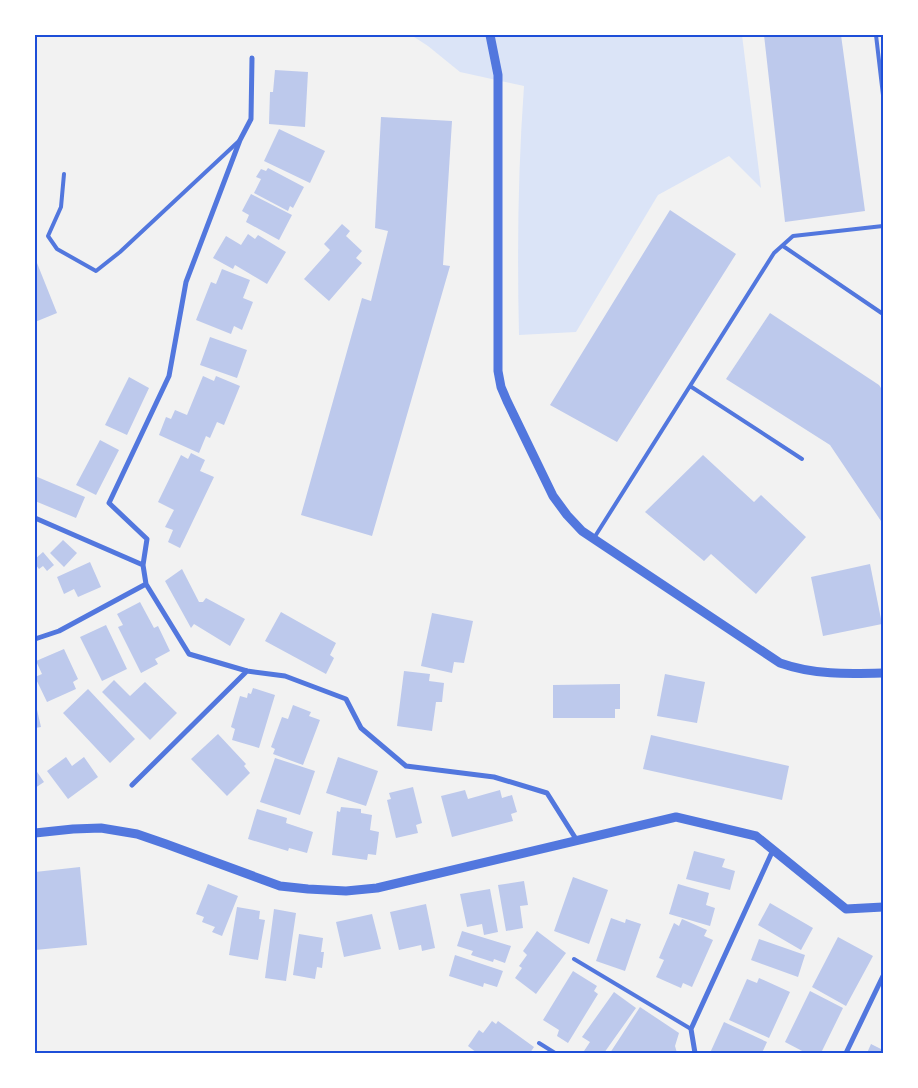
<svg xmlns="http://www.w3.org/2000/svg" width="918" height="1088" font-family="Karla,sans-serif">
<style>
.green{fill:#dbe4f7}
.building{fill:#bdc9ec}
.lines{fill:none;stroke-linecap:round;stroke-linejoin:round}
.service{stroke:#5277de;stroke-width:4}
.minor{stroke:#5277de;stroke-width:5}
.tertiary{stroke:#5277de;stroke-width:9}
.neatline{fill:none;stroke:#1d4ed8;stroke-width:2}
</style>
<rect width="100%" height="100%" fill="#f2f2f2"/>
<!-- green -->
<path class="green" d="M411,35H742L761,188L729,156L658,195L576,332L519,335C517,252 518,169 524,86L460,72L428,46Z"/>
<!-- building -->
<path class="building" d="M764,35H841L865,211L785,222Z
M275,70L308,72L305,127L269,124L270,92H273Z
M381,117L452,121L443,265L450,266L372,536L301,515L362,298L371,301L388,231L375,228Z
M279,129L325,151L310,183L264,161Z
M268,168L304,187L293,208L290,206L288,211L254,193L261,179L256,177L261,169L266,171Z
M251,194L292,215L279,240L246,222L249,215L242,211Z
M670,210L736,254L617,442L550,405Z
M342,224L350,231L346,236L362,251L356,258L362,263L329,301L304,279L330,250L324,244Z
M248,234L255,239L258,235L286,252L267,284L235,265L233,269L213,258L226,236L241,245Z
M35,258L57,313L35,322Z
M222,269L250,280L243,298L253,302L242,330L234,326L231,334L196,320L211,282L216,284Z
M770,313L879,385L883,391V524L830,445L726,379Z
M210,337L247,350L237,378L200,365Z
M203,376L214,381L216,376L240,386L224,425L217,422L210,438L206,436L199,453L159,435L166,417L171,419L175,410L187,415Z
M129,377L149,388L127,435L105,425Z
M100,440L119,450L96,495L76,485Z
M191,453L205,460L200,471L214,477L180,548L168,542L173,530L165,527L174,510L158,502L181,455L188,459Z
M703,455L754,502L761,495L806,537L756,594L711,554L704,561L645,512Z
M35,476L85,497L76,518L35,501Z
M63,540L77,553L64,567L50,553Z
M43,552L54,565L47,571L43,566L39,569L35,564V559Z
M90,562L101,587L78,597L74,589L64,594L57,577Z
M870,564L882,624L823,636L811,577Z
M182,569L199,602H203L206,598L245,619L230,646L194,624L191,628L165,581Z
M140,602L154,628L158,626L170,651L155,659L158,664L141,673L118,627L123,625L117,614Z
M281,612L336,643L330,655L334,658L326,674L265,641Z
M432,613L473,621L464,663L454,662L452,673L421,666Z
M106,625L127,669L102,681L80,637Z
M64,649L78,679L73,682L76,689L47,702L35,677L42,674L36,661Z
M404,671L430,674L429,681L444,683L442,702H436L432,731L397,726Z
M665,674L705,682L697,723L657,716Z
M114,680L130,696L145,682L177,713L150,740L102,692Z
M620,684V709H615V718H553V685Z
M253,688L275,695L259,748L232,740L235,729L231,727L240,696L247,698L248,693L251,694Z
M88,689L135,739L110,763L63,713Z
M35,701L41,727L35,728Z
M293,705L311,712L309,716L320,720L303,765L273,754L275,749L271,747L282,717L288,719Z
M218,734L246,764L244,766L250,773L227,796L191,759Z
M651,735L789,766L782,800L643,769Z
M66,757L72,766L84,757L98,777L68,799L47,771Z
M338,757L378,771L366,806L326,793Z
M275,758L315,771L300,815L260,802Z
M35,769L44,782L35,788Z
M413,787L422,823L416,825L418,833L396,838L387,800L391,799L389,793Z
M465,790L468,799L500,790L502,798L512,795L517,812L511,814L513,821L452,837L441,796Z
M341,807L361,809V813L372,815L370,830L379,832L376,855L368,854L367,860L332,855L337,811L340,812Z
M257,809L287,818L286,823L313,832L307,853L289,848L288,851L248,839Z
M694,851L725,859L722,867L735,871L730,890L686,879Z
M80,867L87,945L35,950V872Z
M573,877L608,890L589,944L554,931Z
M524,881L528,905L520,906L523,928L506,931L498,885Z
M208,884L238,896L222,936L212,932L215,927L202,922L204,917L196,914Z
M678,884L709,893L706,905L715,908L710,926L669,914Z
M490,889L498,932L484,935L482,924L467,927L460,894Z
M770,903L813,928L801,950L758,925Z
M426,904L435,948L422,951L421,945L399,950L390,912Z
M237,907L260,911L259,919L265,920L258,960L229,955Z
M274,909L296,913L286,981L265,978Z
M372,914L381,949L344,957L336,922Z
M611,918L625,923L626,919L641,924L625,971L596,961Z
M682,919L707,930L704,936L713,940L692,987L683,983L681,988L656,977L664,960L659,958L674,923L679,926Z
M462,931L511,946L505,963L494,959L493,962L471,955L473,951L457,946Z
M537,931L566,953L536,994L515,978L522,968L519,966L527,955L523,951Z
M299,934L323,938L321,952H324L322,968L317,967L315,979L293,975Z
M838,937L873,956L846,1006L812,987Z
M759,939L805,955L798,977L751,960Z
M455,955L503,971L497,987L484,983L483,987L449,976Z
M573,971L597,986L594,991L598,994L568,1043L557,1036L559,1030L543,1020Z
M759,978L790,992L769,1038L729,1020L747,979L757,983Z
M810,991L843,1008L821,1053H806L785,1042Z
M614,992L636,1008L604,1053H587L584,1051L590,1042L582,1037Z
M640,1007L679,1033L675,1046L677,1053H610Z
M492,1021L496,1024L498,1021L534,1047L530,1053H477L468,1046L479,1030L483,1033Z
M724,1022L767,1042L762,1053H710Z
M871,1044L883,1050V1053H867Z"/>
<g class="lines">
<!-- service -->
<path class="service" d="M876,35L883,95
M64,174L61,207L48,236L57,249L96,271L120,252L240,140
M783,246L883,314
M690,386L802,459
M594,538L774,253L793,236L883,226
M574,959L691,1029
M539,1043L555,1053"/>
<!-- minor -->
<path class="minor" d="M35,518L143,565L146,584L189,654L247,671L285,676L346,699L361,728L406,766L494,777L547,793L576,839
M143,565L147,539L109,503L169,376L186,282L240,140L251,119L252,58
M35,639L59,631L146,584
M132,785L247,671
M695,1053L691,1029L773,850
M846,1053L883,976"/>
<!-- tertiary -->
<path class="tertiary" d="M490,35L498,75V371L501,387L507,401L553,496L567,515L582,531L780,663C814,675 847,674 883,673
M35,833L73,829L101,828L137,834L166,844L280,886L308,889L346,891L377,888L676,817L756,836L846,909L883,907"/>
</g>
<!-- border -->
<rect width="918" height="1088" fill="none" stroke="#ffffff" stroke-width="72"/>
<rect x="36" y="36" width="846" height="1016" class="neatline"/>
</svg>
